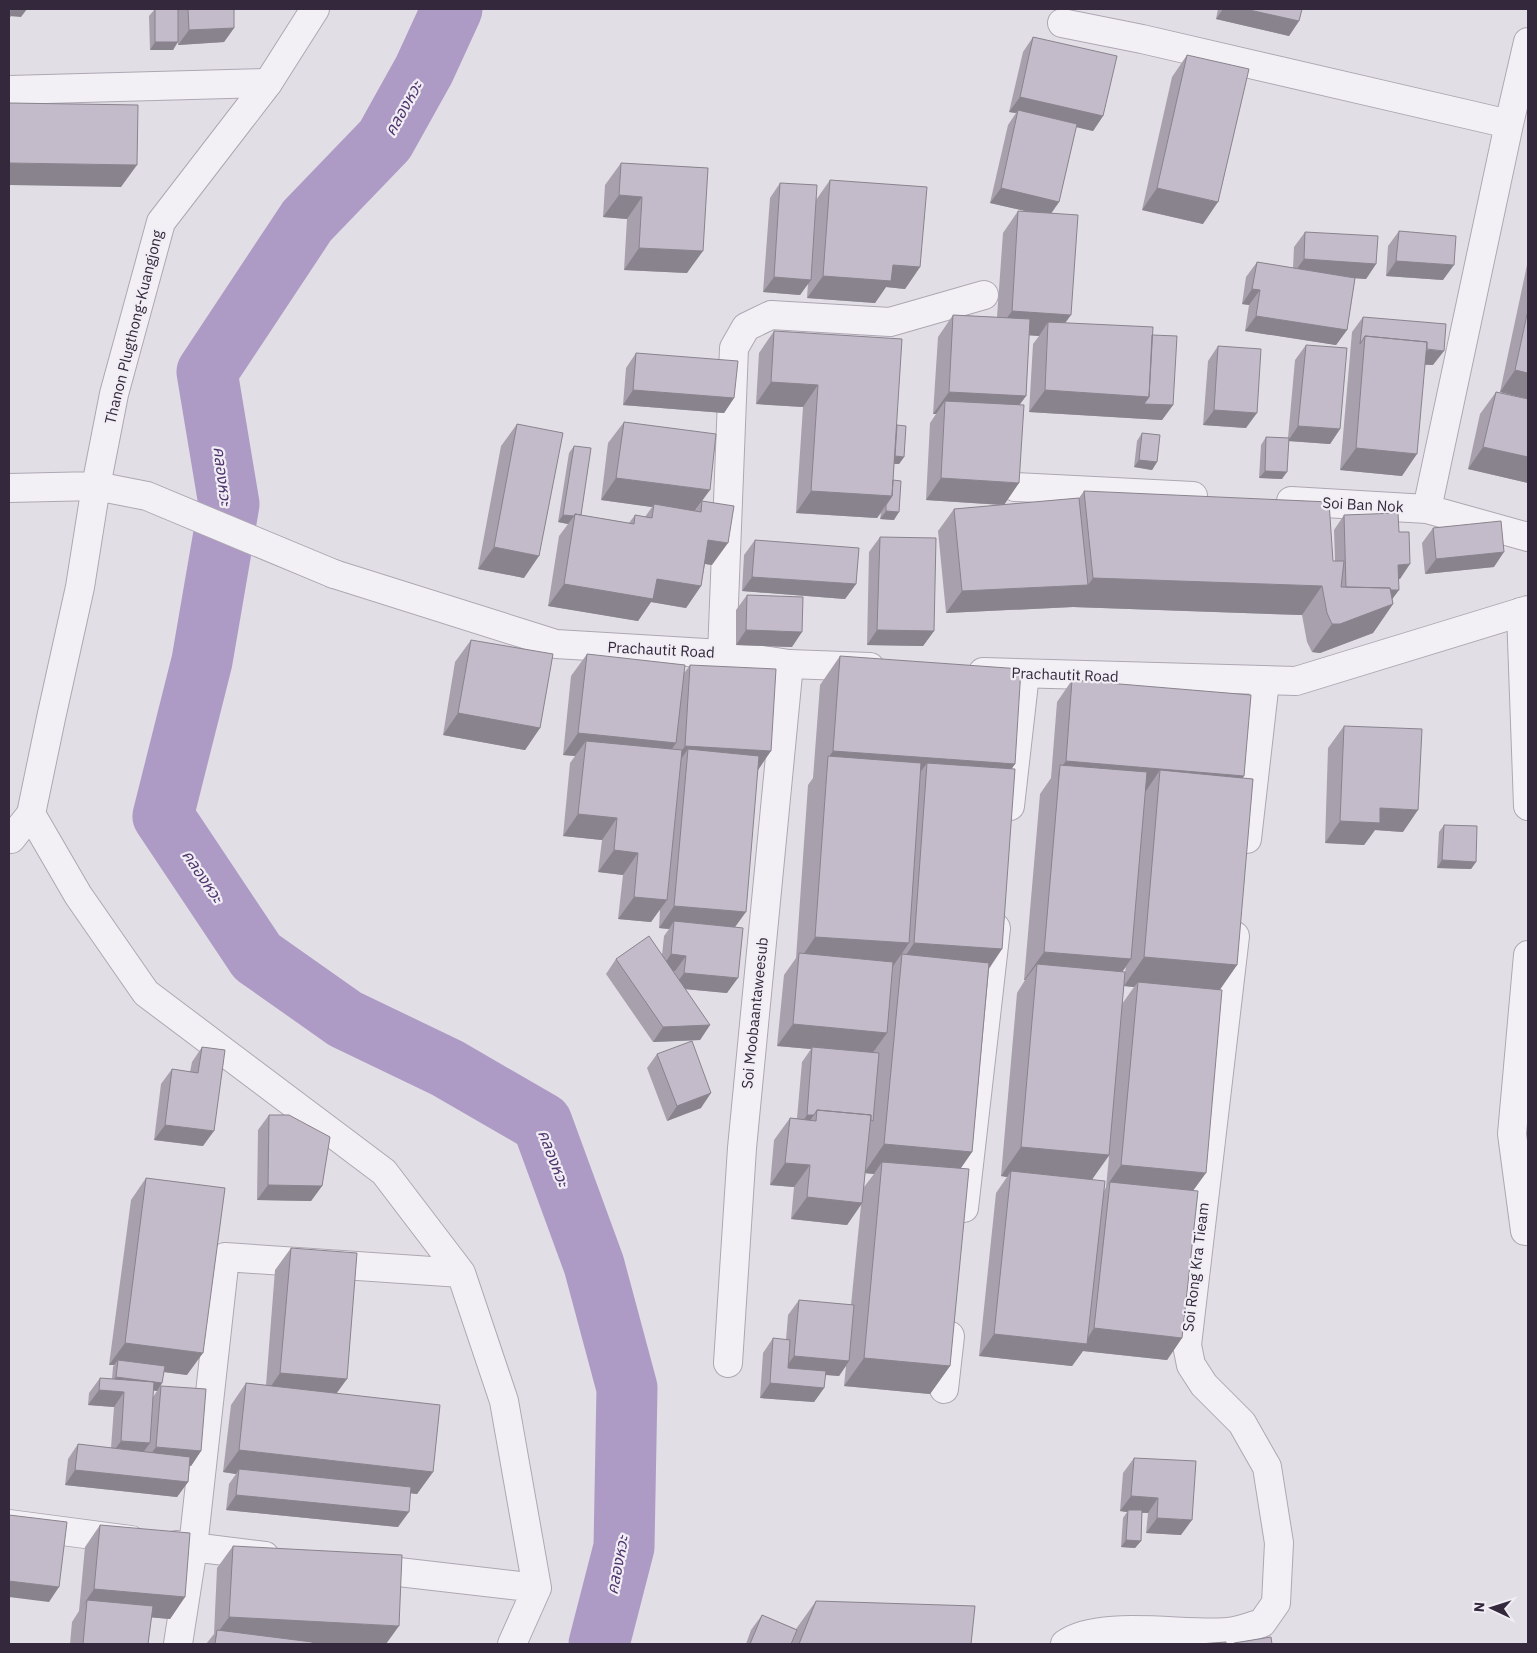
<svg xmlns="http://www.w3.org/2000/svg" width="1537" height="1653" font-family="'IBM Plex Sans','Noto Sans Thai',sans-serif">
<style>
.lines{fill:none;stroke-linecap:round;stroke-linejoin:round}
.river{stroke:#ad9bc5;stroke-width:61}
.minor-casing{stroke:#aea7b3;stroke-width:30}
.tertiary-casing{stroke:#aea7b3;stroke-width:30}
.minor{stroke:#f3f0f5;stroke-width:28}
.tertiary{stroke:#f3f0f5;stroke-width:28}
.wall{fill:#a8a1ad;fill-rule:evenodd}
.shaded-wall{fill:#88838d}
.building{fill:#c3bbc9;stroke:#88838d}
.labels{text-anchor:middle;stroke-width:4.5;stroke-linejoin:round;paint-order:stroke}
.street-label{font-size:15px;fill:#33283c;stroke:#f1edf4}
.water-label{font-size:16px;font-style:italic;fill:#4f356d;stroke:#f1edf4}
</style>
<rect width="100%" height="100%" fill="#e2dee6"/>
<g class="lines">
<!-- river -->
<path class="river" d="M452,9L424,70L385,140L307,221L207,372L229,504L202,661L163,816L257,957L345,1019L447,1068L542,1123L594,1265L627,1388L624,1547L599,1644"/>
<!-- minor casing -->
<g class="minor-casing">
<path id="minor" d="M1062,23L1142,39L1509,124
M9,90L268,83
M1015,487L1193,496
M1291,501L1427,509L1528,537
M1427,509L1509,124L1528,42
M334,574L147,496L96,486L80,587L51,718L31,814L78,895L146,993L384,1172L461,1273L504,1401L537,1588L512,1644
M1521,612L1528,806
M722,654L734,348L746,327L771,315L890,322L984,295
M1010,806L1025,674
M9,839H11L31,814
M1247,839L1265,681
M964,1208L996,928
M1525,1231L1512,1134L1528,955
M728,1363L742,1148L789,664
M944,1389L950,1336
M9,1524L131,1540
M176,1545L265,1556
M364,1568L537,1588
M178,1644L193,1547L225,1257L461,1273
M1065,1644C1098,1619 1186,1636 1228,1632C1240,1631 1251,1626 1262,1623L1276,1603L1279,1543L1267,1467L1242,1423L1204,1385L1191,1365L1187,1345L1235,936"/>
</g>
<!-- tertiary casing -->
<g class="tertiary-casing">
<path id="tertiary" d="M9,488L96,486L114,394L161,222L268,83L315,9
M334,574L556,644L722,654L789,664L870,667
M983,672L1296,681L1528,610"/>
</g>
<!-- minor -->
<use href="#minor" class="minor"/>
<!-- tertiary -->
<use href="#tertiary" class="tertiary"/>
</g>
<!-- wall -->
<path class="wall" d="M155,9H234V28L224,42L178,45V40L173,50H150L149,16Z
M1218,9H1302L1299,21L1289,36L1216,19Z
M1033,37L1103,116L1093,131L1076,127L1059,202L1051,214L1065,323L1152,335L1173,405L1162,420L1029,412L1033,344L1039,336L1029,335L1026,396L1019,405L1004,505L1079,498L1084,491L1333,561H1335L1334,530L1344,515L1400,579H1398L1392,599L1393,604L1373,633L1320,653L1312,652L1307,642L1302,615L1073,607L946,613L938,531L954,509L1002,505L926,500L930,423L936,414H933L938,337L953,315L997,317L1003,233L1018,211L1029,212L990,203L1008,125L1016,113L1009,112L1023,52Z
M1187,55L1203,224L1142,210L1172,77Z
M621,163L708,168L687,273L624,270L627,219L603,217L605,185Z
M830,180L920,267L905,289L886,287L875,303L807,298L808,283L800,295L763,292L770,198L780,183L816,200Z
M1399,231L1443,280L1386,276L1388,246Z
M1305,232L1376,264L1366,279L1355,278L1347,330L1336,345L1245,331L1249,305L1242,304L1246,277L1257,262L1293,268L1294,247Z
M1528,263V399L1500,392L1527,265Z
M1363,317L1433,365H1425L1402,476L1340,470L1352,332Z
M774,331L897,425L904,457L899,464H894L893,480L894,520L880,519L881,513L877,518L796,513L803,407L756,404L759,353Z
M1306,345L1340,429L1330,444L1289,441L1282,479L1259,478L1261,445L1266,437L1288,438L1295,360Z
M1218,346L1246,428L1203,425L1208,361Z
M636,353L734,398L724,413L623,405L626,368Z
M1496,392L1528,399V483L1468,469L1480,414Z
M624,422L695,511L702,501L712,565L705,564L701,586L686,608L651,602L638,621L548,606L559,536L568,524L558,522L569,453L574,446L581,515L629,523L635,515L645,517L652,507L601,500L608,443Z
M517,424L524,578L478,569L501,446Z
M1142,433L1157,462L1152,470L1134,467L1137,441Z
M1433,528L1494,567L1425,574L1422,543Z
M880,537L934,631L923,646L867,645L869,552Z
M755,540L856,584L845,599L742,591L744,555Z
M747,595L792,647L736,645V610Z
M471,640L540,728L525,750L443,735L455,662Z
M587,654L685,672L690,665L758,770L735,927L727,993L685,989L710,1025L700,1040L653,1042L606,974L616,959L662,955L664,936L669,929L659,928L660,908L651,922L618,919L623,875L598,872L602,840L563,836L570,763L575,756L563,755L571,676Z
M840,656L1015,764L1011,769L1002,949L989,969L972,1152L960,1169L950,1366L930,1394L844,1386L846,1366L839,1376L825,1375L824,1388L814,1402L760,1398L763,1353L773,1338L786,1340L788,1315L799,1300L851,1305L861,1205L847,1225L791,1219L794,1187L770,1185L774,1140L790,1118H797L802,1062L811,1049L777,1046L784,975L796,958L808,785L813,778L820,685ZM865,1173L874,1174L864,1187Z
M1072,680L1243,778L1237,965L1219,990L1193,1191L1182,1338L1167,1360L1083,1351L1072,1366L979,1356L996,1193L1007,1177L1001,1176L1017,993L1025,980H1024L1040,794L1051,778L1057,702ZM1126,967L1125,972H1122ZM1124,986L1134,987L1122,1004ZM1109,1156L1106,1187L1104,1191L1092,1179Z
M1344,726L1403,832L1375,830L1364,845L1325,843L1328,748Z
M1444,825L1476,862L1471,869L1437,868L1439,832Z
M202,1047L203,1146L154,1140L161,1084L172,1069L190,1072L192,1062Z
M657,1054L701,1108L667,1121L647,1068Z
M269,1115L322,1186L311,1201L257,1200L258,1130Z
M146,1178L187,1375L164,1372L161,1386L201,1451L191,1466L190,1465L188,1482L177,1497L65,1485L68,1459L78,1444L111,1448L114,1407L88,1405L89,1393L100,1378L112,1379L113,1367L114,1365H109L131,1200ZM153,1390L157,1391L153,1397Z
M291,1248L336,1393L433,1472L417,1494L410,1493L398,1527L226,1510L229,1484L236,1474L223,1472L231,1405L246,1383L266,1385L275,1270Z
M1134,1458L1181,1535L1146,1533L1148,1513H1142L1141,1541L1135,1548L1121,1547L1123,1518L1127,1512L1120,1511L1123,1473Z
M100,1525L185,1597L170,1619L151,1617L148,1644H70L72,1622L79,1611L85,1547Z
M233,1546L386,1644H206L214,1634L217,1568Z
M816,1601L971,1644H746L751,1630L762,1615L796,1629Z"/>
<!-- shaded-wall -->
<path class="shaded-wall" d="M9,9H27L21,17L9,16Z
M1223,9H1245L1299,21L1289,36L1216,19Z
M234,28L224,42L178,45L189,30Z
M155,42H178L173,50H150Z
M1020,97L1103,116L1093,131L1017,113L1018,110L1016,113L1009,112Z
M9,163L137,165L121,187L9,185Z
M1001,188L1059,202L1049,216L990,203Z
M1157,188L1218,202L1203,224L1142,210Z
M619,195L642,197L627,219L603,217Z
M639,248L703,251L687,273L624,270Z
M1304,259L1376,264L1366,279L1293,274Z
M1396,261L1454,265L1443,280L1386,276Z
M893,265L920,267L905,289L886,287L875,303L807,298L823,276Z
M774,277L811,280L800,295L763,292Z
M1252,289L1260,290L1249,305L1242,304Z
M1012,311L1071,315L1055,337L1048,322L1039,336L996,333Z
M1256,316L1347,330L1336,345L1245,331Z
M1365,344L1444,351L1433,365L1363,360Z
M1515,370L1528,373V399L1500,392Z
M771,382L818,385L803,407L756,404Z
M633,390L734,398L724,413L623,405Z
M1045,390L1149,397L1173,405L1162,420L1029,412Z
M949,392L1026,396L1010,418L945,401L936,414H933Z
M1214,410L1257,413L1246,428L1203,425Z
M1298,426L1340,429L1330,444L1288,441Z
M1483,447L1528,457V483L1468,469Z
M1356,448L1417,454L1402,476L1340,470Z
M891,456L904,457L899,464L885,463Z
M1139,460L1157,462L1152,470L1134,467Z
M1265,471L1287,472L1282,479L1259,478Z
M616,478L710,490L694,512L654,504L652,507L601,500Z
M941,478L1019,483L1004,505L926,500Z
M811,491L892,496L877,518L796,513Z
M886,511L899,512L894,520L880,519Z
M563,515L574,516L568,524L558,522Z
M708,540L728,543L712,565L693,562Z
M494,547L539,556L524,578L478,569Z
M1504,552L1494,567L1425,574L1436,559Z
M1410,564L1400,579L1388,580L1398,565Z
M752,577L856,584L845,599L742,591Z
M1093,578L1322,586L1302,615L1073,607L946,613L962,591L1088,585Z
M657,579L701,586L686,608L651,602L638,621L548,606L564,584Z
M1399,590L1388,605L1347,591Z
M1393,604L1373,633L1320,653L1312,652L1332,624Z
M746,630L802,632L792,647L736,645Z
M877,630L934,631L923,646L867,645Z
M458,713L540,728L525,750L443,735Z
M578,733L676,743L661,765L586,741L575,756L563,755Z
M685,746L771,751L756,773L688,749L675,768H669Z
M833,751L1015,764L995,792L927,763L910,786L828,758Z
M1066,761L1244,776L1229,798L1160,770L1146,791L1058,784L1059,770Z
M1380,808L1418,810L1403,832L1375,830L1364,845L1325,843L1340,821Z
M578,814L617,818L602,840L563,836Z
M614,850L638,853L623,875L598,872Z
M1442,860L1476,862L1471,869L1437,868Z
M634,897L667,900L651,922L618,919Z
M674,906L746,912L730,934L674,921L669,929L659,928Z
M815,937L909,943L889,972L799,961Z
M914,943L1002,949L982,978L902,961Z
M1044,952L1131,959L1111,988L1037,964L1025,980H1024Z
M671,954L686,956L675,971L661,969Z
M1144,957L1237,965L1217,994L1138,982L1134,987L1124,986Z
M684,973L738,978L727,993L673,988Z
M793,1024L887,1033L871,1055L812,1047L811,1049L777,1046Z
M710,1025L700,1040L653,1042L663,1027Z
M711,1093L701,1108L667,1121L677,1106Z
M807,1115H814L803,1130H797Z
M165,1125L214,1131L203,1146L154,1140Z
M884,1144L972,1152L952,1181L882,1162L874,1174L864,1173Z
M1021,1147L1109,1155L1089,1184L1011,1171L1007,1177L1001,1176Z
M785,1163L810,1165L794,1187L770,1185Z
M1121,1165L1206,1173L1190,1195L1110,1182L1106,1187Z
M268,1185L322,1186L311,1201L257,1200Z
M807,1197L862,1203L847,1225L791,1219Z
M1094,1328L1182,1338L1167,1360L1083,1351L1072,1366L979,1356L994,1334L1084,1344Z
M125,1343L203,1353L187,1375L118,1366V1360L114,1365H109Z
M794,1356L849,1361L839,1376L783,1371Z
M864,1358L950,1366L930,1394L844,1386Z
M280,1373L347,1379L331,1401L265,1395Z
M116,1377L162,1383L157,1391L111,1384Z
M770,1383L824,1388L814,1402L760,1398Z
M99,1390L124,1392L114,1407L88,1405Z
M121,1441L150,1443L139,1458L110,1456Z
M156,1447L201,1451L191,1466L145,1462Z
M239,1450L433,1472L417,1494L239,1474V1469L236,1474L223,1472Z
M75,1470L188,1482L177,1497L65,1485Z
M236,1495L409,1512L398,1527L226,1510Z
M1131,1496L1158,1498L1148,1513L1128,1512V1510L1127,1512L1120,1511Z
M1157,1518L1192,1520L1181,1535L1146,1533Z
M1126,1540L1141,1541L1135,1548L1121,1547Z
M9,1581L59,1587L49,1602L9,1597Z
M94,1589L185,1597L170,1619L86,1612L87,1600L79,1611Z
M229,1617L399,1626L386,1644H315L215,1639L216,1635Z"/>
<!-- building -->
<path class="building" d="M9,9H11L10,17H9Z
M155,9H178V42H155Z
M188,9H234V28L189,30Z
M1245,9H1302L1299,21Z
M1033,37L1117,56L1103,116L1020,97Z
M1187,55L1249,69L1218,202L1157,188Z
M9,103L138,105L137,165L9,163Z
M1018,110L1077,124L1059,202L1001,188Z
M621,163L708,168L703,251L639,248L642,197L619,195Z
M830,180L927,187L920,267L893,265L891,281L823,276Z
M780,183L817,185L811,280L774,277Z
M1018,211L1078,215L1071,315L1012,311Z
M1399,231L1456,236L1454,265L1396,261Z
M1305,232L1378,236L1376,264L1304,259Z
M1257,262L1355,278L1347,330L1256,316L1260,290L1252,289Z
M1528,310V373L1515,370Z
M953,315L1030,319L1026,396L949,392Z
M1363,317L1446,324L1444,351L1427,349V342L1365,336L1360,344Z
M1048,322L1153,327L1149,397L1045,390Z
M774,331L902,339L892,496L811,491L818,385L771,382Z
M1152,335L1177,336L1173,405L1144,404L1149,397Z
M1365,336L1427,342L1417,454L1356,448Z
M1306,345L1347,348L1340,429L1298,426Z
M1218,346L1261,349L1257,413L1214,410Z
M636,353L738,361L734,398L633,390Z
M1496,392L1528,399V457L1483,447Z
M945,401L1024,405L1019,483L941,478Z
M624,422L716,434L710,490L616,478Z
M517,424L563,433L539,556L494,547Z
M897,425L906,426L904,457L895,456Z
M1142,433L1160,435L1157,462L1139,460Z
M1266,437L1289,438L1287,472L1265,471Z
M574,446L591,448L581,515L575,514L574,516L563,515Z
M893,480L901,481L899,512L886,511V505L892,496Z
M1084,491L1329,502L1333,561H1344L1341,587L1390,588L1393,604L1340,624H1332L1327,613L1322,586L1093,578Z
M1079,498L1088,585L962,591L954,509Z
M702,501L734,506L728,543L708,540L701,586L657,579L653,599L564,584L575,514L634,524L635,515L652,518L654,504L701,512Z
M1398,513L1399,532H1409L1410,564L1398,565L1399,590H1391L1390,588L1346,587L1344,515Z
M1501,521L1504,552L1436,559L1433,528Z
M880,537L936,538L934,631L877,630Z
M755,540L859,548L856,584L752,577Z
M747,595L803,597L802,632L746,630Z
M471,640L553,654L540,728L458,713Z
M587,654L685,665L676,743L578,733Z
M840,656L1021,669L1015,764L833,751Z
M690,665L776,669L771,751L685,746Z
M1072,680L1251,695L1244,776L1066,761Z
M1344,726L1422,729L1418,810L1380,808V823L1340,821Z
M586,741L682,750L667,900L634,897L638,853L614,850L617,818L578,814Z
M688,749L759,756L746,912L674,906Z
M828,756L921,763L909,943L815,937Z
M927,763L1015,769L1002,949L914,943Z
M1060,765L1147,772L1131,959L1044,952Z
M1160,770L1253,779L1237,965L1144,957Z
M1444,825L1477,826L1476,862L1442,860Z
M674,921L743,928L738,978L684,973L686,956L671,954Z
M649,936L710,1025L663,1027L616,959Z
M799,953L893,962L887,1033L793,1024Z
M902,954L989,963L972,1152L884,1144Z
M1037,964L1125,972L1109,1155L1021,1147Z
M1138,982L1222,990L1206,1173L1121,1165Z
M692,1041L711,1093L677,1106L657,1054Z
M202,1047L225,1050L214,1131L165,1125L172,1069L198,1073Z
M812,1047L879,1053L873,1121L871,1120V1115L817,1110L814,1115H807Z
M817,1110L871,1115L862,1203L807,1197L810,1165L785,1163L790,1118L816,1121Z
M269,1115H289L330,1137L322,1186L268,1185Z
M882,1162L969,1169L950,1366L864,1358Z
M1011,1171L1105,1181L1087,1344L994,1334Z
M146,1178L225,1188L203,1353L125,1343Z
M1110,1182L1198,1191L1182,1338L1094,1328Z
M291,1248L357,1253L347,1379L280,1373Z
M799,1300L854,1305L849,1361L794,1356Z
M773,1338L790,1340L788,1368L826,1371L824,1388L770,1383Z
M118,1360L165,1366L162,1383L116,1377Z
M100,1378L154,1382L150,1443L121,1441L124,1392L99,1390Z
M246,1383L440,1405L433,1472L239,1450Z
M161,1386L206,1389L201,1451L156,1447Z
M78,1444L190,1457L188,1482L75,1470Z
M1134,1458L1196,1461L1192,1520L1157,1518L1158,1498L1131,1496Z
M239,1469L411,1487L409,1512L236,1495Z
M1128,1510H1142L1141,1541L1126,1540Z
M9,1515L67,1522L59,1587L9,1581Z
M100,1525L190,1533L185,1597L94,1589Z
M233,1546L402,1555L399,1626L229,1617Z
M87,1600L153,1606L148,1644H83Z
M816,1601L975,1606L971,1644H799Z
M762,1615L797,1630L791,1644H750Z
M217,1630L312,1642V1644H215Z
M1271,1637L1272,1644H1234V1643Z
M1226,1642V1644H1199Z"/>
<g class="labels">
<!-- street labels -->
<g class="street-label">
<text transform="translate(134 327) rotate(-76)" y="5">Thanon Plugthong-Kuangjong</text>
<text transform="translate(1363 505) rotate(3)" y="5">Soi Ban Nok</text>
<text transform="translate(661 650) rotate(3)" y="5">Prachautit Road</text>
<text transform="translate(1065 675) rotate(2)" y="5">Prachautit Road</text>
<text transform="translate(755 1013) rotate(-84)" y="5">Soi Moobaantaweesub</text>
<text transform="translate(1196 1267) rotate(-83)" y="5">Soi Rong Kra Tieam</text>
</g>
<!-- water labels -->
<g class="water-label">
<text transform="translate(403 108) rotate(-61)" y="6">คลองหวะ</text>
<text transform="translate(223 476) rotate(83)" y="6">คลองหวะ</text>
<text transform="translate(203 876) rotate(56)" y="6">คลองหวะ</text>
<text transform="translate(554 1158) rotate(69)" y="6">คลองหวะ</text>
<text transform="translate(617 1565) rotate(-79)" y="6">คลองหวะ</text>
</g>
</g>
<!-- border -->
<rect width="1537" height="1653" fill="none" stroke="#33283c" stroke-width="20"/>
<!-- north arrow -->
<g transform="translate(1492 1608) rotate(274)" stroke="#f1edf4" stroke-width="4" paint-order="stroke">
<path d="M0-4L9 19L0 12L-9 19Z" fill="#33283c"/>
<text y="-8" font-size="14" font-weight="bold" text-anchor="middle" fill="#33283c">N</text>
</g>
</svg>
